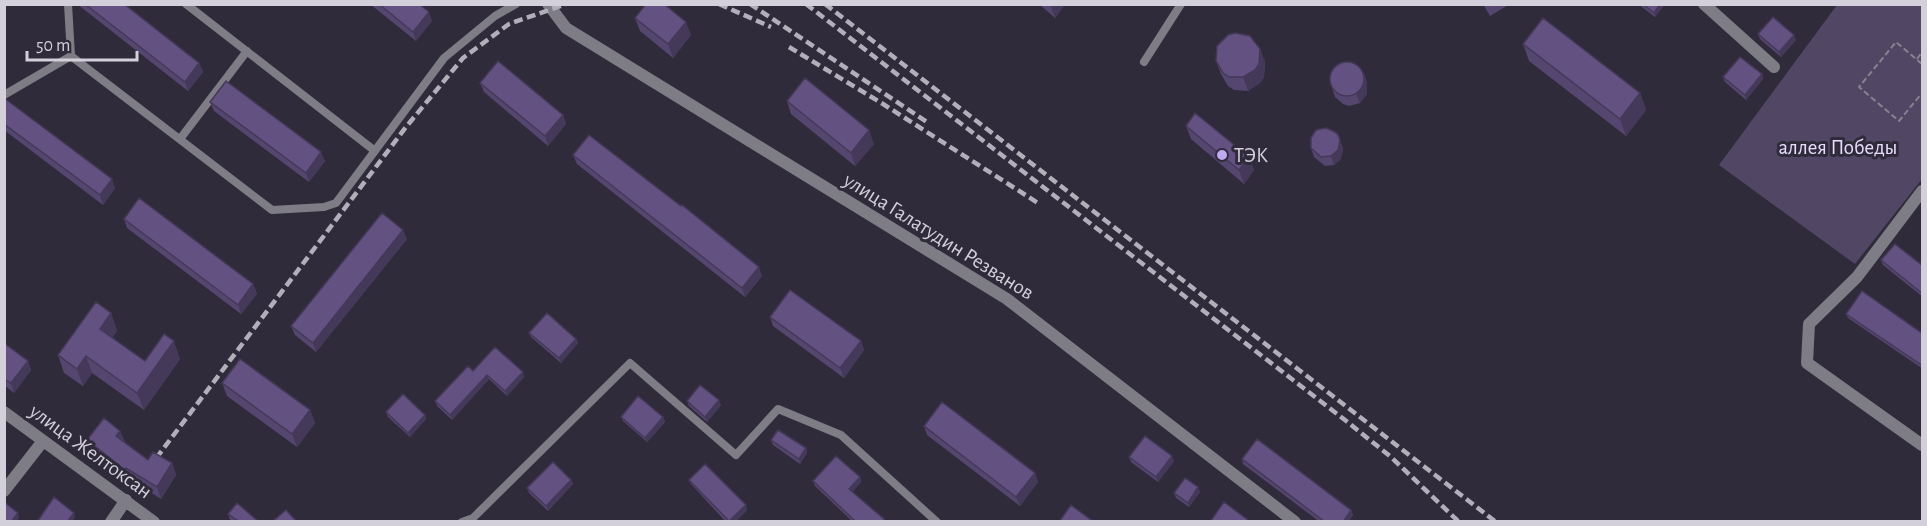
<svg xmlns="http://www.w3.org/2000/svg" width="1927" height="526" font-family="'Alegreya Sans',sans-serif">
<style>
.green{fill:#514764}
.lines{fill:none;stroke-linecap:round;stroke-linejoin:round}
.path{stroke:#868290;stroke-width:2;stroke-dasharray:6 3;stroke-linecap:butt}
.service{stroke:#7e7c84;stroke-width:8}
.minor{stroke:#7e7c84;stroke-width:12}
.tertiary{stroke:#7e7c84;stroke-width:12}
.rail{stroke:#b2afbb;stroke-width:4.5;stroke-dasharray:9 4.5;stroke-linecap:butt}
.wall{fill:#54466f}
.shaded-wall{fill:#45395a}
.building{fill:#625181;stroke:#45395a;stroke-width:1.5}
.poi-dot{fill:#c1a8f3;stroke:#302b3b;stroke-width:2}
.labels{text-anchor:middle;stroke-width:6;stroke-linejoin:round;paint-order:stroke}
.park-label{font-size:21px;fill:#e6ddfc;stroke:#302b3b}
.poi-label{font-size:21px;fill:#d3d0db;stroke:#302b3b;text-anchor:start}
.street-label{font-size:21px;fill:#d3d0db;stroke:#302b3b}
</style>
<rect width="100%" height="100%" fill="#302b3b"/>
<!-- green -->
<path class="green" d="M1837,5H1922V179L1855,264L1719,165Z"/>
<g class="lines">
<!-- path -->
<path class="path" d="M1917,59L1922,52
M1922,64L1896,42L1859,87L1899,121L1922,93"/>
<!-- service -->
<path class="service" d="M68,4L71,56
M186,4L375,151
M1144,62L1181,4
M4,95L71,56L272,210L324,207L336,203L444,58L495,16L516,4
M180,139L247,51
M462,522L473,518L630,363L736,455L778,409L841,435L937,522"/>
<!-- minor -->
<path class="minor" d="M1704,4L1774,67
M1922,191L1857,277L1809,324L1807,363L1922,445
M4,412L154,522
M4,491L43,441
M111,522L126,500"/>
<!-- tertiary -->
<path class="tertiary" d="M548,4L566,28L1007,299L1295,522"/>
<!-- rail -->
<path class="rail" d="M719,4L771,27
M750,4L927,122
M806,4L1345,420L1391,457L1459,522
M825,4L1496,522
M789,47L883,104L1038,203
M148,469L406,127L463,58L509,24L566,4"/>
</g>
<!-- wall -->
<path class="wall" d="M77,4H124L199,63L203,72L188,91Z
M370,4H419L432,21L416,41Z
M1039,4H1065L1055,18Z
M1483,4H1510L1490,16Z
M1638,4H1665L1655,17Z
M635,18L691,35L673,58L640,31Z
M1758,34L1796,40L1781,57L1760,39Z
M1523,44L1640,93L1646,110L1626,136L1529,61Z
M1260,49L1265,62L1264,77L1260,83L1248,91L1234,90L1228,86L1221,74L1216,61Z
M1762,74L1763,79L1746,100L1725,82L1723,77Z
M1367,82V94L1360,103L1349,106L1343,104L1335,97L1332,88Z
M480,83L563,115L566,124L548,146L484,92Z
M4,98L115,188L103,205L4,130Z
M787,101L874,144L855,166L791,114Z
M210,102L325,161L309,182L214,111Z
M1186,126L1249,157L1254,170L1244,184L1191,139Z
M1338,135L1343,149L1341,159L1334,165L1325,166L1314,157L1311,148Z
M573,155L681,206L762,276L745,297L577,164Z
M124,219L253,284L257,294L241,314L127,228Z
M407,239L316,352L295,335L291,326Z
M1881,260L1923,266V297L1883,265Z
M111,313L117,331L112,338L145,361L180,359L144,410L92,373L83,386L64,373L58,355Z
M1846,314L1923,334V369L1848,318Z
M770,317L861,341L864,350L844,378L773,326Z
M529,333L576,339L578,343L561,363L531,337Z
M4,343L28,361L31,370L14,393L4,385Z
M473,371L524,377L507,396L489,379L452,420L437,406L435,401Z
M222,383L310,410L315,423L297,447L227,396Z
M687,401L721,405L707,422L689,406Z
M386,412L425,415L426,419L410,437L388,417Z
M621,417H663L665,422L647,442L623,421Z
M924,426L1035,473L1038,482L1020,506L927,435Z
M120,431L125,442L148,460L172,463L176,475L161,499L131,480L129,482L91,452L87,440Z
M771,440L806,448L807,453L800,464L773,445Z
M1129,457L1174,461L1158,482L1131,462Z
M1242,459L1351,510L1353,515L1348,522H1320L1243,464Z
M860,477L861,482L852,492L885,522H853L815,486L813,481Z
M571,480L573,484L548,511L529,493L527,488Z
M689,480L747,510L735,522H726L691,484Z
M1200,492L1189,507L1176,498L1174,493Z
M228,514L259,522H231Z"/>
<!-- shaded-wall -->
<path class="shaded-wall" d="M1050,4H1065L1055,18Z
M1660,4H1665L1655,17L1654,13Z
M429,12L432,21L416,41L413,32Z
M686,22L691,35L673,58L668,44Z
M1794,35L1796,40L1781,57L1779,52Z
M1260,49L1265,62L1264,77L1260,83L1248,91L1243,77Z
M199,63L203,72L188,91L185,82Z
M1364,73L1367,82V94L1360,103L1356,94Z
M1762,74L1763,79L1746,100L1745,95Z
M1640,93L1646,110L1626,136L1620,119Z
M563,115L566,124L548,146L545,136Z
M869,130L874,144L855,166L851,153Z
M1340,140L1343,149L1341,159L1334,165L1331,156Z
M321,152L325,161L309,182L306,173Z
M1249,157L1254,170L1244,184L1239,170Z
M112,179L115,188L103,205L100,195Z
M403,230L407,239L316,352L313,343Z
M759,267L762,276L745,297L742,288Z
M253,284L257,294L241,314L238,305Z
M111,313L117,331L106,346L100,329Z
M576,339L578,343L561,363L559,358Z
M174,341L180,359L144,410L137,393Z
M861,341L864,350L844,378L840,368Z
M86,356L92,373L83,386L77,369Z
M28,361L31,370L14,393L11,383Z
M523,372L524,377L507,396L505,391Z
M487,375L489,379L452,420L450,415Z
M719,400L721,405L707,422L705,417Z
M310,410L315,423L297,447L292,434Z
M425,415L426,419L410,437L408,433Z
M663,417L665,422L647,442L645,438Z
M120,431L125,442L116,436Z
M806,448L807,453L800,464L799,459Z
M1172,456L1174,461L1158,482L1156,477Z
M172,463L176,475L161,499L157,487Z
M126,468L131,480L129,482L125,470Z
M1035,473L1038,482L1020,506L1016,497Z
M860,477L861,482L851,494L849,489Z
M571,480L573,484L548,511L546,506Z
M1198,487L1200,492L1189,507L1188,503Z
M746,505L747,510L735,522H729Z
M1351,510L1353,515L1348,522H1343Z
M18,513L19,518L16,522H11Z
M74,513L75,517L72,522H67Z"/>
<!-- building -->
<path class="building" d="M85,4H124L199,63L185,82Z
M379,4H419L429,12L413,32Z
M646,4H664L686,22L668,44L635,18Z
M1643,4H1660L1654,13Z
M1773,17L1794,35L1779,52L1758,34Z
M1543,18L1640,93L1620,119L1523,44Z
M1235,33L1250,36L1260,49L1259,64L1255,70L1243,77H1229L1223,73L1216,61L1217,46L1228,35Z
M1740,57L1762,74L1745,95L1723,77Z
M498,61L563,115L545,136L480,83Z
M1330 79a17 17 0 1 1 34 0a17 17 0 1 1-34 0Z
M805,78L869,130L851,153L787,101Z
M226,81L321,152L306,173L210,102Z
M4,98L112,179L100,195L4,124Z
M1195,113L1249,157L1239,170L1186,126Z
M1326,128L1335,132L1338,135L1340,140L1338,150L1331,156L1321,157L1311,148V138L1316,130Z
M589,135L681,206L682,205L759,267L742,288L573,155Z
M139,198L253,284L238,305L124,219Z
M382,213L403,230L313,343L291,326Z
M1895,244L1923,266V294L1881,260Z
M790,290L861,341L840,368L770,317Z
M1862,291L1923,334V366L1846,314Z
M96,302L111,313L100,329L145,361L164,334L174,341L137,393L86,356L77,369L58,355Z
M547,313L576,339L559,358L529,333Z
M4,343L28,361L11,383L4,379Z
M495,347L523,372L505,391L487,375L450,415L435,401L468,366L473,371Z
M240,359L310,410L292,434L222,383Z
M700,385L719,400L705,417L687,401Z
M403,394L425,415L408,433L386,412Z
M638,396L663,417L645,438L621,417Z
M942,402L1035,473L1016,497L924,426Z
M104,418L120,431L116,436L148,460L153,452L172,463L157,487L126,468L125,470L87,440Z
M778,430L806,448L799,459L771,440Z
M1145,436L1172,456L1156,477L1129,457Z
M1257,439L1351,510L1343,522H1325L1242,459Z
M836,456L860,477L849,489L884,519L882,522H856L813,481Z
M553,462L571,480L546,506L527,488Z
M705,464L746,505L729,521L689,480Z
M1185,478L1198,487L1188,503L1174,493Z
M54,497L74,513L67,522H37Z
M4,502L18,513L11,522H4Z
M1224,502L1248,520L1246,522H1210Z
M237,503L259,522H240L228,514Z
M1071,505L1091,520L1090,522H1059Z
M286,510L297,522H272Z"/>
<!-- markers -->
<circle class="poi-dot" cx="1222" cy="155" r="6"/>
<g class="labels">
<!-- park labels -->
<g class="park-label">
<text x="1838" y="154">аллея Победы</text>
</g>
<!-- poi labels -->
<g class="poi-label">
<text x="1234" y="162">ТЭК</text>
</g>
<!-- street labels -->
<g class="street-label">
<text transform="translate(939 236) rotate(32)" y="7">улица Галатудин Резванов</text>
<text transform="translate(91 451) rotate(36)" y="7">улица Желтоксан</text>
</g>
</g>
<!-- border -->
<rect width="1927" height="526" fill="none" stroke="#d3d0db" stroke-width="12"/>
<!-- scale -->
<path d="M27 51v9h110v-9" fill="none" stroke="#d3d0db" stroke-width="3"/>
<text x="36" y="51" font-size="18" fill="#d3d0db" stroke="#302b3b" stroke-width="4.5" paint-order="stroke">50 m</text>
</svg>
